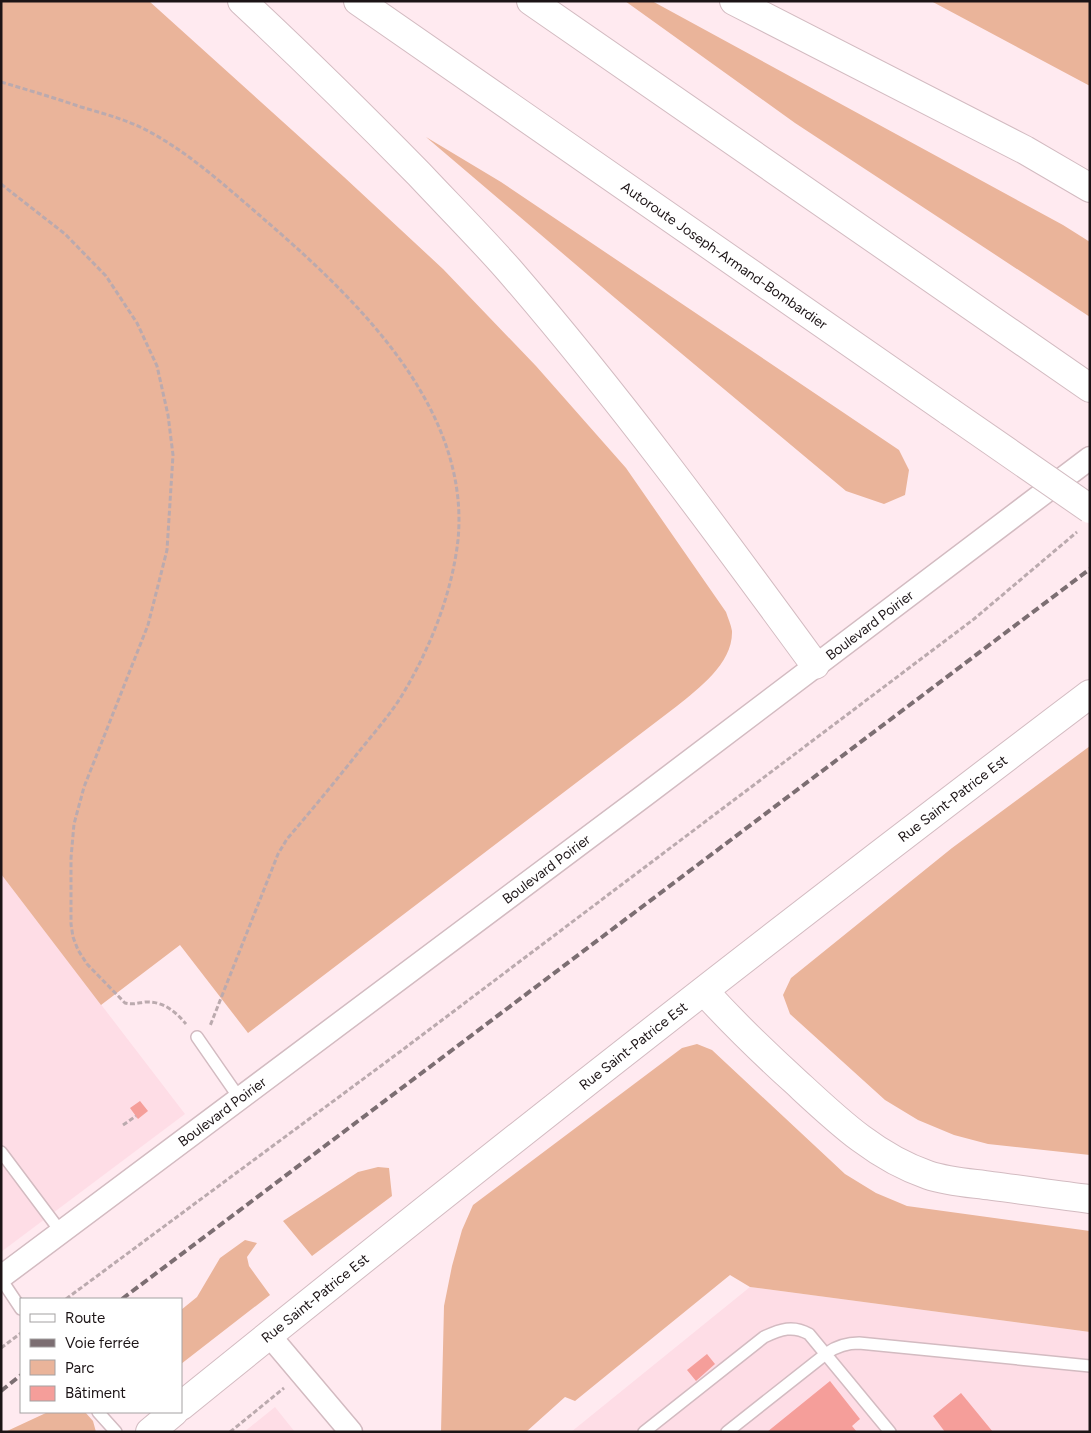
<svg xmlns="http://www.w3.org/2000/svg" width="1091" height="1433" font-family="Figtree,sans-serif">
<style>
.built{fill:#fedde6}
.green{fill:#eab49a}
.building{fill:#f59e9a}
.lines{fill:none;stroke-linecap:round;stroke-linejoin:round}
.lane-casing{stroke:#d3bbc1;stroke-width:14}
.street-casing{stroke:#d3bbc1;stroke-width:25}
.secondary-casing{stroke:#d3bbc1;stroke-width:30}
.highway-casing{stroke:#d3bbc1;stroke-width:30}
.path{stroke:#bbaaae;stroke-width:3;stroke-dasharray:5 2.5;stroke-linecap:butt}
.lane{stroke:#fff;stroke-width:11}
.street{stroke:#fff;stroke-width:22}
.secondary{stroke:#fff;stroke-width:28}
.highway{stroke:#fff;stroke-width:28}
.rail{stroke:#7c6e72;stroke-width:4;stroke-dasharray:8 4;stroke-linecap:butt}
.highway-bridge-casing{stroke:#d3bbc1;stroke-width:30;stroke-linecap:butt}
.highway-bridge{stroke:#fff;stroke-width:28}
.labels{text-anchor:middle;stroke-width:5;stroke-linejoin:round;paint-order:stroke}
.street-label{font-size:14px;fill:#1c1416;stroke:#fff}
</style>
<rect width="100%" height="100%" fill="#ffeaf0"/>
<!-- built -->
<path class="built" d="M1,874L185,1114L1,1252Z
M750,1287L1090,1332V1432H571Z
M275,1407L295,1432H244Z"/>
<!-- green -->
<path class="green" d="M1,1H149L344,177L443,269L536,366L626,468L726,612C728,618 731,625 732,631C733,663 699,688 677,706L248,1033L180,945L101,1005L1,874Z
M625,1H652L1063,225L1090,242V317L795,123Z
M931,1H1090V86Z
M426,137L501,182L899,450L909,470L905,495L884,504L846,491L615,298Z
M1090,746V1155L988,1144L954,1135L918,1120L885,1100L790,1014L783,995L791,978L952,848Z
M697,1044L712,1050L845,1174L876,1193L907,1206L1090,1231V1332L750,1287L730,1275L575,1401L565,1397L526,1432H441L444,1306L452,1266L462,1230L473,1205L682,1048Z
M378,1167L389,1168L392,1196L312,1256L283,1221L358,1172Z
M245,1240L257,1243L247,1257L249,1266L270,1295L181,1364V1310L197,1297L220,1258Z
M48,1412H85L93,1421L96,1432H5Z"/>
<!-- building -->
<path class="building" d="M140,1101L148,1111L138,1119L130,1108Z
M707,1354L715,1364L696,1381L687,1370Z
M830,1381L860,1419L852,1426L857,1432H767Z
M961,1393L993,1432H945L933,1416Z"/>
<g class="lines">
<!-- lane casing -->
<g class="lane-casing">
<path id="lane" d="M197,1037L240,1099
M1,1152L61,1232
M1,1279L21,1309
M98,1412L116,1432
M644,1432L764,1337C781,1329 793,1325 809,1334L890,1432
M727,1432L827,1353C837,1346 846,1343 859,1343L1090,1366"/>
</g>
<!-- street casing -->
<g class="street-casing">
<g id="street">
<path id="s1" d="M1,1277L645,795L1090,458"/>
<path d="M269,1335L351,1432"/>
</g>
</g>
<!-- secondary casing -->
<g class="secondary-casing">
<g id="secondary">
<path id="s2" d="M181,1406C480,1164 783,926 1090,694"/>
<path d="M150,1432L174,1412"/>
</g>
</g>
<!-- highway casing -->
<g class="highway-casing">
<g id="highway">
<path d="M242,1C302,57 361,115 419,174C449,206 480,237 509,270C618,396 717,531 815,665"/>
<path id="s3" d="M358,1L950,412"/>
<path d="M531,1L1090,388"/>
<path d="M734,1L1025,150L1090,188"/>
<path d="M704,991C733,1023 764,1053 796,1082C836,1119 875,1157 928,1175C949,1182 971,1183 992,1186C1024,1190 1057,1195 1090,1199"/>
</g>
</g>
<!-- path -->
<path class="path" d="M1,82C28,90 55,98 81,107C105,114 128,120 150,132C190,154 223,184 258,214C351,294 471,405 458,540C452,593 431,646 404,692C391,714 373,734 357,754C334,783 311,811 287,839L278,854L210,1026
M1,184L65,234L106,276L137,323L157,366L168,415L173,455L167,550L148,625L84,787L74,824L71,858V924L73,937L78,950L87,964L125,1003C133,1005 138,1003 145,1002C163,1001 175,1011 186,1024
M123,1125L136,1116
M66,1299L401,1051L974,619L1077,532
M1,1348L21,1333
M230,1432L284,1388"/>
<!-- lane -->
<use href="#lane" class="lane"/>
<!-- street -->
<use href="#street" class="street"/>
<!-- secondary -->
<use href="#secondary" class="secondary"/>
<!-- highway -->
<use href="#highway" class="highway"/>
<!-- rail -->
<path class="rail" d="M122,1299L1090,569
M1,1391L21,1375"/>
<!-- highway-bridge casing -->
<g class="highway-bridge-casing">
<path id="highway-bridge" d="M950,412L1090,509"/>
</g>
<!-- highway-bridge -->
<use href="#highway-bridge" class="highway-bridge"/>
</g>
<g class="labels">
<!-- street labels -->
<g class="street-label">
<text dy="5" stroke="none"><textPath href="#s3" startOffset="446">Autoroute Joseph-Armand-Bombardier</textPath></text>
<text dy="5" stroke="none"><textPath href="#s1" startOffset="1086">Boulevard Poirier</textPath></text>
<text dy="5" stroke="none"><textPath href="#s2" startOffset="982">Rue Saint-Patrice Est</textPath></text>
<text dy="5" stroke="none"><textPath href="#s1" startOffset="681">Boulevard Poirier</textPath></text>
<text dy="5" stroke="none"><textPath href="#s2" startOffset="578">Rue Saint-Patrice Est</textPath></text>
<text dy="5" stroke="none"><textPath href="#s1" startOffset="276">Boulevard Poirier</textPath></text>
<text dy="5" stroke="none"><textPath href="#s2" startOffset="172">Rue Saint-Patrice Est</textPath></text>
</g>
</g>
<!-- border -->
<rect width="1091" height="1433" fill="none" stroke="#1c1416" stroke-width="5"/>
<!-- legend -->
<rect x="20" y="1298" width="162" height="115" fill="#ffffff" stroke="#a4a1a2"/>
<rect x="30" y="1314" width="25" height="8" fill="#ffffff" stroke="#a4a1a2"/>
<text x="65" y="1323" font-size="15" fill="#1c1416">Route</text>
<rect x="30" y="1339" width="25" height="8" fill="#7c6e72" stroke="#a4a1a2"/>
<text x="65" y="1348" font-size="15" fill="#1c1416">Voie ferrée</text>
<rect x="30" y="1360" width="25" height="15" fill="#eab49a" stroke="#a4a1a2"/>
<text x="65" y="1373" font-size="15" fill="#1c1416">Parc</text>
<rect x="30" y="1386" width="25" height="15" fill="#f59e9a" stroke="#a4a1a2"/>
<text x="65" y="1398" font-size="15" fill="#1c1416">Bâtiment</text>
</svg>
